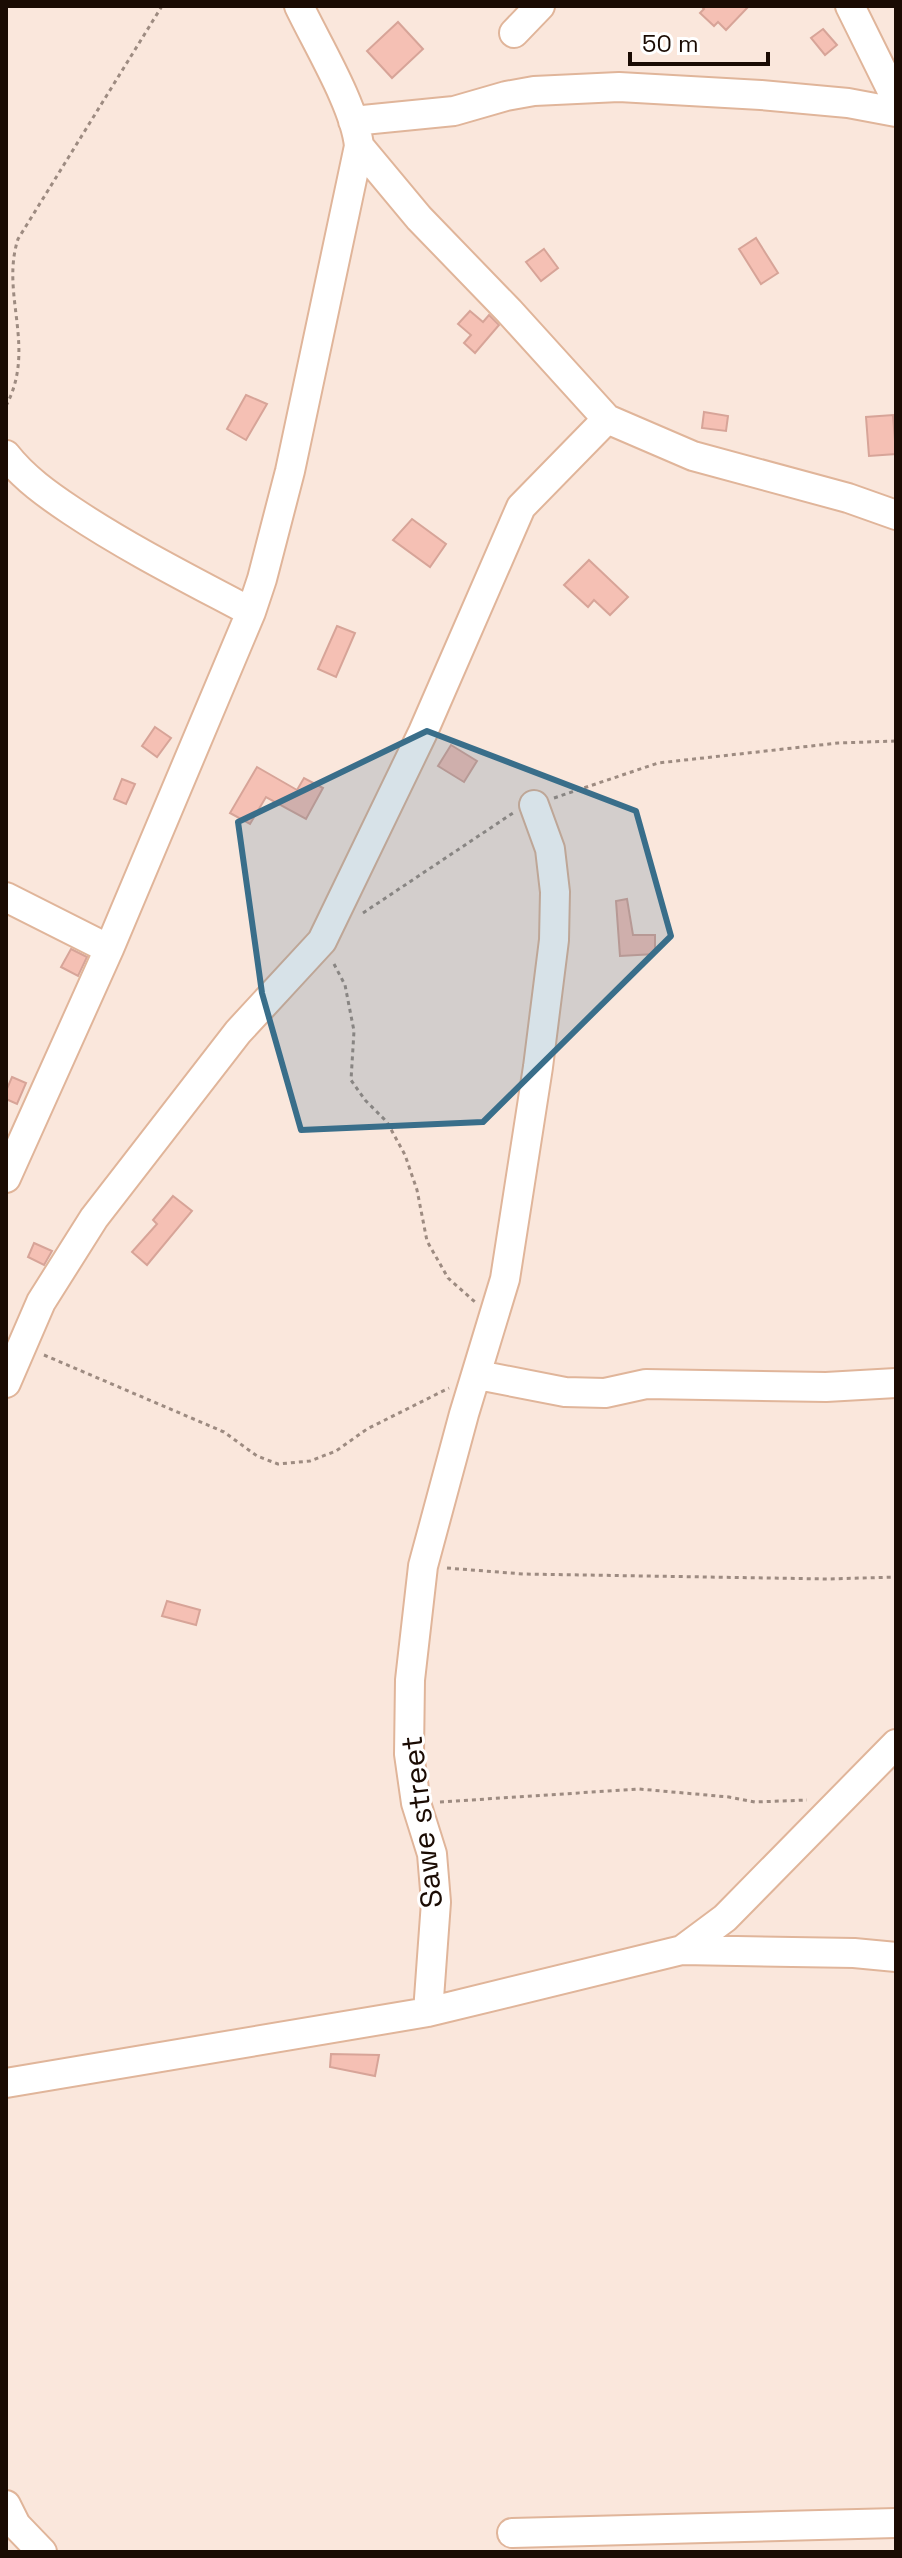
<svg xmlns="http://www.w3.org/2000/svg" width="902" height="2558" font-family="'Space Grotesk',sans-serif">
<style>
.building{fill:#f5c0b4;stroke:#d7a498;stroke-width:2}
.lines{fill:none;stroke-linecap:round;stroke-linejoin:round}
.minor-casing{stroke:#e0b59a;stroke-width:32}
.path{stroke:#9d8b81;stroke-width:3;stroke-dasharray:4 4;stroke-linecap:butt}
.minor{stroke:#fff;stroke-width:28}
.marked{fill:#396e8a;fill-opacity:0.2;stroke:#396e8a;stroke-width:6;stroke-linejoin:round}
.labels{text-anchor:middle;stroke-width:6;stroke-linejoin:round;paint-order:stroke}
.street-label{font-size:30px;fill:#1a0b03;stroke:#fff}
</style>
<rect width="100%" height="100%" fill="#fae7dc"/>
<!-- building -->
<path class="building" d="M701,6H749L726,30L718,22L714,26L700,13L704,9Z
M398,22L423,49L392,78L367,51Z
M823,29L837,45L825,55L811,38Z
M756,238L778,273L761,284L739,249Z
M544,249L558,268L541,281L526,262Z
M470,311L483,322L489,315L499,325L475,353L464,343L471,335L458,324Z
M246,395L267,404L246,440L227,429Z
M704,412L728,416L726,431L702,428Z
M893,415L896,454L869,456L866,417Z
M412,519L446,544L430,567L393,540Z
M589,560L628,597L610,615L594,600L588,607L564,585Z
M337,626L355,633L336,677L318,669Z
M155,727L171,738L157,757L142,746Z
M451,745L477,761L464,782L438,766Z
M257,767L297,790L304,778L323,788L306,819L266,797L250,824L230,813Z
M122,779L135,784L126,804L114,799Z
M627,899L633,935H655V954L620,956L616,901Z
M71,949L87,957L78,976L61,967Z
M12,1077L26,1083L17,1104L6,1099V1091Z
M173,1196L192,1211L147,1265L132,1252L157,1224L153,1220Z
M34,1243L52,1251L44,1265L28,1257Z
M167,1601L200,1610L196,1625L162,1616Z
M331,2054L379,2055L375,2076L330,2067Z"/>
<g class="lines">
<!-- minor casing -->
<g class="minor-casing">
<path id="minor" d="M850,6L896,99
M514,33L540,6
M353,121L454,111L506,96L534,91L619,87L761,95L848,103L896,112
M359,146L419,218L509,311L607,419L693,456L848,498L896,515
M6,455C24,478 48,495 72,511C129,549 191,580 251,612
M6,897L109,949
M6,1178L109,949L251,612L262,579L290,471L359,146C355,106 317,44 299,6
M478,1375L565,1392L605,1393L646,1384L826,1387L896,1383
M6,1383L41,1302L94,1218L238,1032L322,941L423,732L521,507L607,419
M682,1950L854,1953L896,1957
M428,2012L436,1902L432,1854L416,1803L409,1754L410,1680L423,1566L464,1414L505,1279L538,1067L554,940L555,892L550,849L534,805
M6,2083L428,2012L682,1950L725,1918L896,1744
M6,2505L16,2525L42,2552
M512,2533L896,2523"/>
</g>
<!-- path -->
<path class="path" d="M6,406C37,347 0,295 18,239L162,6
M554,798L658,763L838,743L896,741
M363,913L513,813
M334,964L345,985L354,1031L351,1080L365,1100L387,1122L405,1155L417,1190L427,1241L448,1278L475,1302
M44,1355L224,1432L257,1456L278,1464L310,1461L336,1451L367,1429L449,1388
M447,1568L523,1574L829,1579L896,1577
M440,1802L639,1789L729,1797L755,1802L807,1800"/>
<!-- minor -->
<use href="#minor" class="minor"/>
</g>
<!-- marked area -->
<path class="marked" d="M427,731L636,811L671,936L483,1122L301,1130L262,993L238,822Z"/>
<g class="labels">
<!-- street labels -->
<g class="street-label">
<text transform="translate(422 1822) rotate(-97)" y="10">Sawe street</text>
</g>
</g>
<!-- border -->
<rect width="902" height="2558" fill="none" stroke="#1a0b03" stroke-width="16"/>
<!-- scale -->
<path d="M630 52v12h138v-12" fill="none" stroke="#1a0b03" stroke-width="4"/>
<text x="642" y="52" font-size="24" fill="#1a0b03" stroke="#ffffff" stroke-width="6" paint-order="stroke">50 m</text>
</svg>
